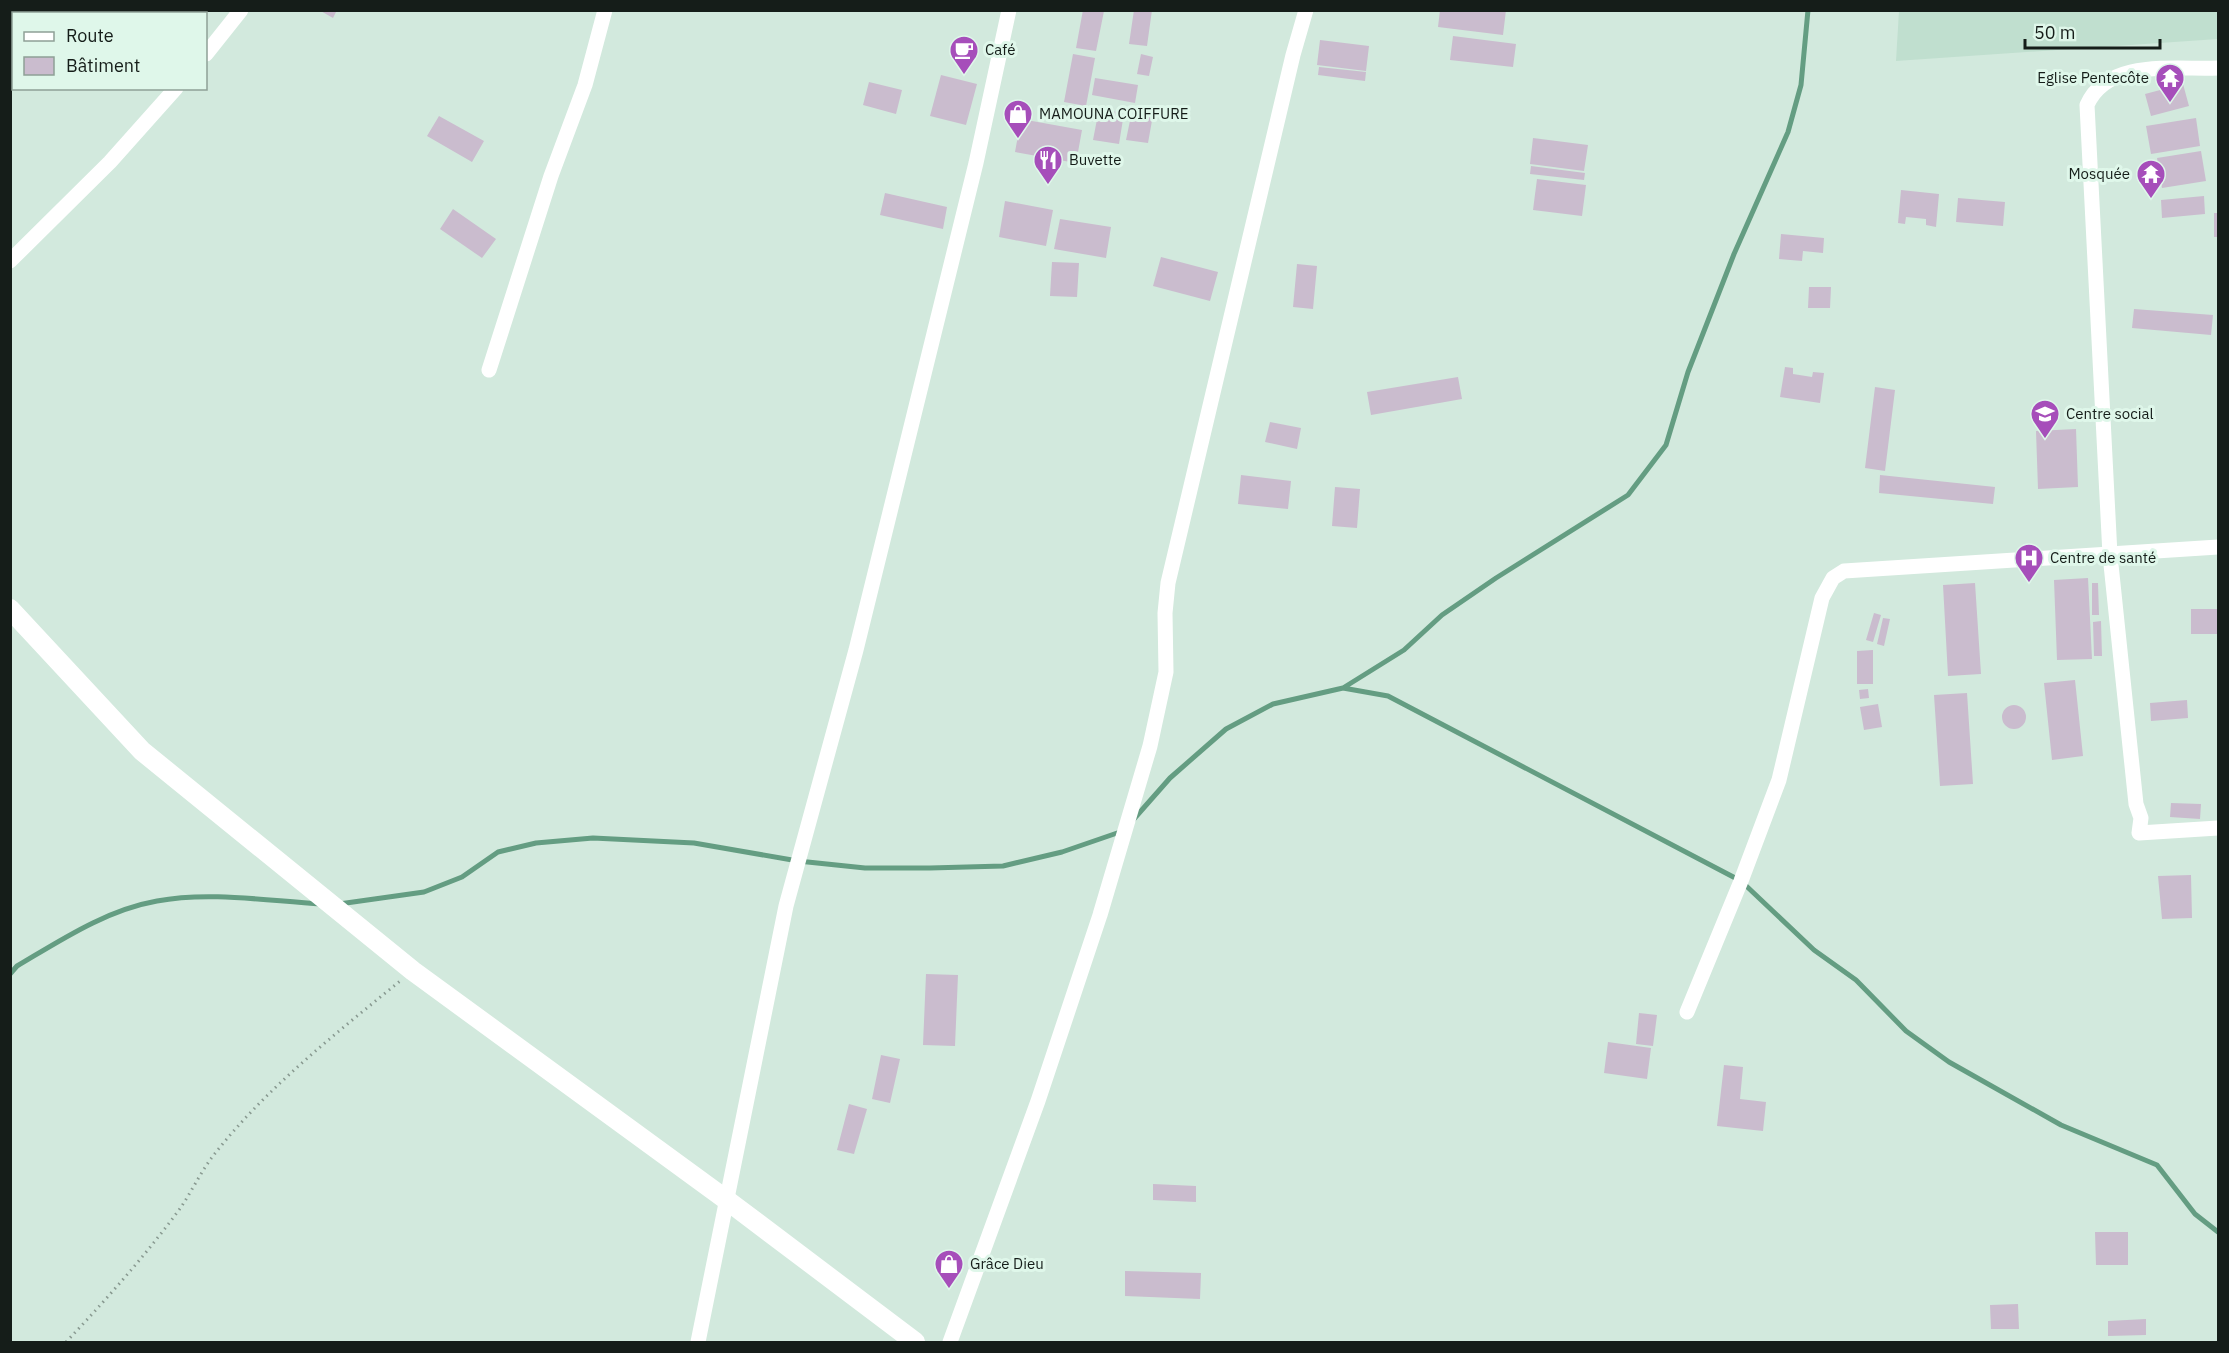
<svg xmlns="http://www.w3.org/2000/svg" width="2229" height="1353" font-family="'IBM Plex Sans',sans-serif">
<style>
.built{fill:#c0dfcf}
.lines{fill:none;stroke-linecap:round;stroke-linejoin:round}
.stream{stroke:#649d82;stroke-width:5}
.building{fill:#cabcce}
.path{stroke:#889990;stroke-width:3;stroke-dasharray:1.5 4.5;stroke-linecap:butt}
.minor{stroke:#fff;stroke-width:15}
.tertiary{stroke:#fff;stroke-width:20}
.labels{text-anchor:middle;stroke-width:6;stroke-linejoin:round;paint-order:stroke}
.poi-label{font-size:15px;fill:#151d19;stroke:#dff7ea;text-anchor:start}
</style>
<rect width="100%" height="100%" fill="#d2e9dd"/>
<!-- built -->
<path class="built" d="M1899,11H2218V39L1896,61Z"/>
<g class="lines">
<!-- stream -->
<path class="stream" d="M1343,688L1404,650L1442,615L1496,578L1628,495L1666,445L1688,372L1734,254L1788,132L1801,85L1808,10
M1133,820L1170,778L1226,729L1273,704L1343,688L1388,696L1741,881L1814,950L1856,980L1906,1031L1949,1062L2061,1125L2157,1165L2195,1214L2218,1232
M339,904L424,892L462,877L498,852L536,843L593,838L694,843L798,861L865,868H930L1003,866L1062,852L1123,831
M10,974L17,966C61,940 106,910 157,901C209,891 268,901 321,904"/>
</g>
<!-- building -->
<path class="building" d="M319,10H337L333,18Z
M1083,10L1104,11L1096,51L1076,48Z
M1134,10H1152L1147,46L1129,44Z
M1440,10H1506L1503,35L1438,27Z
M1453,36L1516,44L1513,67L1450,60Z
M1320,40L1369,46L1366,71L1317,65Z
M1073,54L1095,58L1086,106L1064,102Z
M1141,54L1153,57L1149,76L1137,74Z
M1319,67L1366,72L1365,81L1318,75Z
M941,75L977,84L966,125L930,116Z
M1095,78L1138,85L1135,103L1092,95Z
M869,82L902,90L896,114L863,105Z
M2183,84L2189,106L2151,116L2145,94Z
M1099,109L1124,113L1119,144L1093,140Z
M1132,111L1153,115L1148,143L1126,140Z
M439,116L484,141L472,162L427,136Z
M2196,118L2200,146L2151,154L2146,126Z
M1021,119L1082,130L1076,163L1015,152Z
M1533,138L1588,145L1584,171L1530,164Z
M2201,151L2206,181L2162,188L2157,158Z
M1531,166L1585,173L1584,180L1530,174Z
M1537,179L1586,185L1582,216L1533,210Z
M1901,190L1939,194L1936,227L1926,225V219L1906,217L1905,224L1898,223Z
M885,193L947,207L943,229L880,215Z
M2204,196L2205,214L2162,218L2161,200Z
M1958,198L2005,202L2003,226L1956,222Z
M1005,201L1053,210L1046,246L999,237Z
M453,209L496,239L482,258L440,229Z
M2214,213H2218V237H2214Z
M1060,219L1111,227L1106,258L1054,249Z
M1781,234L1824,238L1823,253L1803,251L1802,261L1779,259Z
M1161,257L1218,272L1210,301L1153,286Z
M1052,262L1079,263L1077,297L1050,296Z
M1297,264L1317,266L1313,309L1293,307Z
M1809,287H1831L1830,308H1808Z
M2134,309L2213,315L2211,335L2132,328Z
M1785,367L1793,368V374L1812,377L1813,372L1824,373L1820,403L1780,397Z
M1458,377L1462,399L1371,415L1367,392Z
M1875,387L1895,390L1885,471L1865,468Z
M1270,422L1301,428L1297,449L1265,442Z
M2076,429L2078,487L2038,489L2036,431Z
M1241,475L1291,481L1288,509L1238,504Z
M1880,475L1995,487L1993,504L1879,493Z
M1335,487L1360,489L1357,528L1332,526Z
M2088,578L2092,659L2057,660L2054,580Z
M1975,583L1981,674L1948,676L1943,585Z
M2092,583H2098L2099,615H2092Z
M2191,609H2218V634H2191Z
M1874,613L1881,615L1873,642L1866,640Z
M1883,618L1890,619L1884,646L1877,644Z
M2101,621L2102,656H2094L2093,622Z
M1873,650V684H1857V651Z
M2075,680L2083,756L2052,760L2044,683Z
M1868,689L1869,698L1860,699L1859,690Z
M1967,693L1973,784L1940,786L1934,695Z
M2187,700L2188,718L2151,721L2150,703Z
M1878,704L1882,727L1864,730L1860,707Z
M2002 717a12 12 0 1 1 24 0a12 12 0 1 1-24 0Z
M2171,803L2201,804L2200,819L2170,817Z
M2191,875L2192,918L2162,919L2158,876Z
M926,974L958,975L955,1046L923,1045Z
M1639,1013L1657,1015L1653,1046L1636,1044Z
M1608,1042L1651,1048L1647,1079L1604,1073Z
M881,1055L900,1059L890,1103L872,1099Z
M1724,1065L1743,1067L1740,1099L1766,1102L1763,1131L1717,1126Z
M849,1104L867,1109L854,1154L837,1150Z
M1153,1184L1196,1186V1202L1153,1200Z
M2095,1232H2128V1265H2096Z
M1125,1271L1201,1273L1200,1299L1125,1296Z
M2018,1304L2019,1329H1991L1990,1305Z
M2146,1319V1335L2108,1336V1321Z"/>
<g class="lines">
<!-- path -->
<path class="path" d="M66,1342C106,1300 144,1257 179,1210C191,1193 200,1173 213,1156C265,1089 334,1035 400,981"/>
<!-- minor -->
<path class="minor" d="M206,54L241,10
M2218,68C2176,70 2108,58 2087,105L2110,555L2136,804L2141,818L2139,833L2218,828
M10,261L110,162L176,88
M489,370L551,176L585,85L605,10
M1687,1012L1741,881L1779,780L1822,598L1833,578L1844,571L2218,547
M698,1342L786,906L856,650L976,163L1009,10
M950,1342L1038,1101L1100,915L1150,746L1166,672L1165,613L1168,583L1293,55L1306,10"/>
<!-- tertiary -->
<path class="tertiary" d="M10,609L142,751L413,971L728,1201L915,1342"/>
</g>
<!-- icons -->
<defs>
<g id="cafe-pin" transform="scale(1.5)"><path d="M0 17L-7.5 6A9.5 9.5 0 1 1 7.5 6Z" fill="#a64eba" stroke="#dff7ea"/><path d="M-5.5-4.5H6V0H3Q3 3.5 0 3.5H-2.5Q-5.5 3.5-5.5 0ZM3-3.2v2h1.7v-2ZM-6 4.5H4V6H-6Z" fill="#fff"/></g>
<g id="temple-pin" transform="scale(1.5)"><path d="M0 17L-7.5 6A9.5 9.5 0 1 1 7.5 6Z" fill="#a64eba" stroke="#dff7ea"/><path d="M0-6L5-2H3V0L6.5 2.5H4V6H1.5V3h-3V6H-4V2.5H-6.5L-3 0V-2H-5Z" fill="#fff"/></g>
<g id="shop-pin" transform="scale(1.5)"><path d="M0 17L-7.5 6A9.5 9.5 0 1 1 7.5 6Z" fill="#a64eba" stroke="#dff7ea"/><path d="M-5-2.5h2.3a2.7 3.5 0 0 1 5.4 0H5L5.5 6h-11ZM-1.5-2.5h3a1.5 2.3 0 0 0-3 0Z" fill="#fff"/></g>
<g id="restaurant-pin" transform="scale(1.5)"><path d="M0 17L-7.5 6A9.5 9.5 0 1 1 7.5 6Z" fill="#a64eba" stroke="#dff7ea"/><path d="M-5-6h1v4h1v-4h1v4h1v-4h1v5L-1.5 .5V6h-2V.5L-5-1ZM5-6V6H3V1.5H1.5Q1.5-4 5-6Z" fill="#fff"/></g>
<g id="school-pin" transform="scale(1.5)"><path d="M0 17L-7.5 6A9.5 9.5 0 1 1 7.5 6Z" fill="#a64eba" stroke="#dff7ea"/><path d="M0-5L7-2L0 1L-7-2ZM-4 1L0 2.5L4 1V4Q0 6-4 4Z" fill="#fff"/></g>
<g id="hospital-pin" transform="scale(1.5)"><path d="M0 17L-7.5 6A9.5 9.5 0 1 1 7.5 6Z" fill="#a64eba" stroke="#dff7ea"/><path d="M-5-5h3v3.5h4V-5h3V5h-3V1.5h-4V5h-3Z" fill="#fff"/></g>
</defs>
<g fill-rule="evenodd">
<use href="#cafe-pin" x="964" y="50"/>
<use href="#temple-pin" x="2170" y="78"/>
<use href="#shop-pin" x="1018" y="114"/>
<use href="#restaurant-pin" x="1048" y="160"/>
<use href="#temple-pin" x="2151" y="174"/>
<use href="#school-pin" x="2045" y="414"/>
<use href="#hospital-pin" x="2029" y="558"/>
<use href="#shop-pin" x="949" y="1264"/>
</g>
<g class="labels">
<!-- poi labels -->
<g class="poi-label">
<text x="985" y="55">Café</text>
<text x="2149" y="83" text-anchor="end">Eglise Pentecôte</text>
<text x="1039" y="119">MAMOUNA COIFFURE</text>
<text x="1069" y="165">Buvette</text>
<text x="2130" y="179" text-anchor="end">Mosquée</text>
<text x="2066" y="419">Centre social</text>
<text x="2050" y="563">Centre de santé</text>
<text x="970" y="1269">Grâce Dieu</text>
</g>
</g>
<!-- border -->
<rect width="2229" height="1353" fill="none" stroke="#151d19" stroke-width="24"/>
<!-- legend -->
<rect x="12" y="12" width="195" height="78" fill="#dff7ea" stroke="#8ea096" stroke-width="1.5"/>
<rect x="24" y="32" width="30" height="9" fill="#ffffff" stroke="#8ea096" stroke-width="1.5"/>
<text x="66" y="42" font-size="18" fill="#151d19">Route</text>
<rect x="24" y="57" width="30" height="18" fill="#cabcce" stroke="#8ea096" stroke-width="1.5"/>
<text x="66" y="72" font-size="18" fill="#151d19">Bâtiment</text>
<!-- scale -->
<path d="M2025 39v9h135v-9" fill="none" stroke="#151d19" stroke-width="3"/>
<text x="2034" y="39" font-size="18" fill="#151d19" stroke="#dff7ea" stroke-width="4.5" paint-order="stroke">50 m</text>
</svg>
